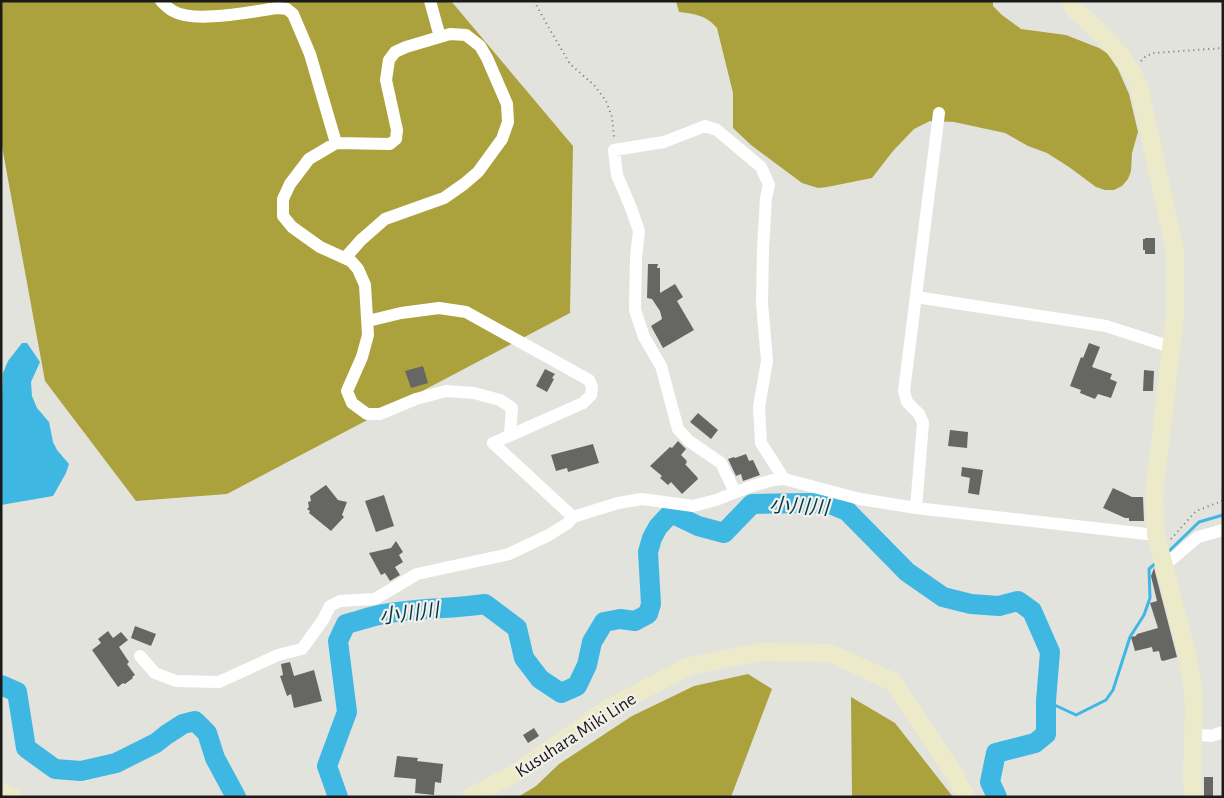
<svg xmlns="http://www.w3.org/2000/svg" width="1224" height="798" font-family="'Alegreya Sans','Noto Sans JP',sans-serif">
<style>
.forest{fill:#aca23d}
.water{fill:#3fb7e3}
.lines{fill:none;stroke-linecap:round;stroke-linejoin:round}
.stream{stroke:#3fb7e3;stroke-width:3}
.river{stroke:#3fb7e3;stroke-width:20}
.building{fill:#666662}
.path{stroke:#767673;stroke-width:2;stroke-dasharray:1 4;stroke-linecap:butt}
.minor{stroke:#fff;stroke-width:12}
.secondary{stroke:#edeac9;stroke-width:18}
.labels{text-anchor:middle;stroke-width:4.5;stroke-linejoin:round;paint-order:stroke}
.street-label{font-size:19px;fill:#1a1a18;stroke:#f1f0eb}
.water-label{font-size:20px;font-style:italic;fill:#01384a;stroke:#f1f0eb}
</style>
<rect width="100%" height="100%" fill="#e3e3de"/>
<!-- forest -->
<path class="forest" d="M1,1H451L573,146L570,313L227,494L136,501L45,381L1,141Z
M676,1H993V6L1002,15L1021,29L1066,35L1099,48L1107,53L1118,69L1129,94L1138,132L1132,153L1131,171L1128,179L1122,186L1114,190H1105L1096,187L1069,167L1047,153L1028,146L1005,133L954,122L930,121L914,129L893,151L872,178L827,187L818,188L802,183L751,145L733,128V93L717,28C706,15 695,14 679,12Z
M748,674L772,689L731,797H518L536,786L559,764L632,716L694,686Z
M851,697L895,723L953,797H852Z"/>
<!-- water -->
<path class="water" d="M22,343H27L40,362L31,382L32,396L37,408L49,422L53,442L57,450L69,464L66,473L53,496L1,505V433L3,373L8,361Z"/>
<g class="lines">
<!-- stream -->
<path class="stream" d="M1167,553L1199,522L1223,515
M1046,701L1076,715L1106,700L1113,690L1130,637L1144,615L1150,598L1149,569L1157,562"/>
<!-- river -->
<path class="river" d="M1,685L17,692L26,748L55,769L81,771L116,763L156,743L166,735L183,724L195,721L207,733L215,758L236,797
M338,797L327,766L347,712L338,641L346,624C359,621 371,616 384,614C417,608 451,609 485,604L517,628L524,658L540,679L561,693L577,686L587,665L592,642L604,622L620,619L635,621L648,614L651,604L648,552L652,538L658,527L671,513L698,526L724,533L752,504L810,503L830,504L847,511L907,572L943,597L971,604L999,606L1018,601L1032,611L1050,652L1046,701V734L1035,743L996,753L990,782L997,797"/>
</g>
<!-- building -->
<path class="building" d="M1145,238H1155V254H1145V250H1143V239H1145Z
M648,264H658L657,268H660V293L675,284L683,297L677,301L694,330L663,348L651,326L662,319L660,311L652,299L647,298Z
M1089,343L1100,347L1092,367L1112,374L1110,379L1117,382L1111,398L1098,394L1095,399L1080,393L1081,390L1070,386L1081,357L1083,358Z
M423,366L428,383L411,388L405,371Z
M545,369L555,374L552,378L554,379L547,392L536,386Z
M1144,370L1154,371L1153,391H1143Z
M698,413L718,430L711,439L690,422Z
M950,430L968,432L967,448L948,446Z
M678,441L686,449L681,455L687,461L686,462L687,463L685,464L697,477L698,479L682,494L671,482L668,485L660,478L662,476L650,466L670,447L672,448Z
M593,444L599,463L568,472L567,468L556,471L551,455Z
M746,454L749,461L753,460L760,475L743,481L741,474L736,476L728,459L734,457L735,458Z
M962,467L983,470L979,495L968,493L970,478L961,476Z
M326,485L338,500L347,502L342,515L344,517L331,531L309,513L310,511L307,509L309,507L308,502L311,501L310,496Z
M1113,488L1132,497H1143L1144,521H1129V518H1125L1103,508Z
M384,495L394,526L376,532L365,501Z
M396,541L403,552L399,555L403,562L395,567L400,575L390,581L385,573L381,575L369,553L391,548Z
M1154,568L1177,657L1163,661L1161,660L1159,651L1153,652L1152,647L1135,651L1131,637L1136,636L1137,634L1158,628L1150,603L1157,601L1151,576Z
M135,626L156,634L151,646L131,638Z
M108,631L113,638L121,632L128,640L119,647L129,662L127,664L135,675L132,677L133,678L125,684L123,683L118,687L92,650L101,643L98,639Z
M290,662L294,676L314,670L322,701L294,708L291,694L287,696L280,676L283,675L281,664Z
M534,728L539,736L528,743L523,735Z
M397,756L418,758L417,761L443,764L441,783L435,782L434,795L415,793L416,779L394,777Z
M1204,777H1213V797H1204Z"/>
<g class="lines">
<!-- path -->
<path class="path" d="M534,1L549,28L570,64L594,85L606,101L612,117L614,137
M1141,61L1146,56L1154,53L1223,48
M1171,539L1196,511L1222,501L1223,489"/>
<!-- minor -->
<path class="minor" d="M161,1C165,5 169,9 173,11C194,24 254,11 278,8L287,9L293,14L310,54L336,143
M430,1L440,37
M345,258L361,240L385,219L444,198L464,184L478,172L502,139L508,122L507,104L487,58L480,46L466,35L450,34L406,47L395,52L389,60L386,80L397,130L396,139L390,144L336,143L309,159L290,184L283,199V216L292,227L320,247L351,261L358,269L365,285L368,335L362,357L347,391L352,403L367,414H380L416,399L446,391L474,393L500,400L512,408L510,434
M916,297L1106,326L1171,347
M368,321L401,313L439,308L466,312L589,380L592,387L591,395L583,403L493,443L573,517
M735,492L721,463L689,441L678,429L661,366L644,337L635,310L636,257L639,231L631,208L617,175L614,150L664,142L705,126L717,130L761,167L769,185L766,198L763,249L762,303L767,361L759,407L761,443L784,479
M916,508L923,423L919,414L907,402L904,391L939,113
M1165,565L1198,537L1223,530
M140,656L155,673L176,681L219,682L278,655L302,649L323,620L330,606L340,601L375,599L417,574L509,554L549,535L568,523L573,517L618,503L642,499L693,506L716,500L752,486L773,480L784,479L860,499L916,508L1156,535
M1193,734L1211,736L1223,732"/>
<!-- secondary -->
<path class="secondary" d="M1071,1L1075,10L1090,23L1120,54L1131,71L1139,86L1175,251V315L1154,495L1156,535L1186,650L1193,686L1194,711L1192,773L1193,797
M1,792L12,797
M471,797L517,772L611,707L689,666L760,652L830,653L893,682L954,774L966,797"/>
</g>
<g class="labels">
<!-- street labels -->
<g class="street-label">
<text transform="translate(575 734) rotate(-33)" y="7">Kusuhara Miki Line</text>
</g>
<!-- water labels -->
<g class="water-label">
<text transform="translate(799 506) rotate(3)" y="7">小川川</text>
<text transform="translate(409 613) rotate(-7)" y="7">小川川</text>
</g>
</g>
<!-- border -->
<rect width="1224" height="798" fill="none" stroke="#1a1a18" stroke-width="5"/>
</svg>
